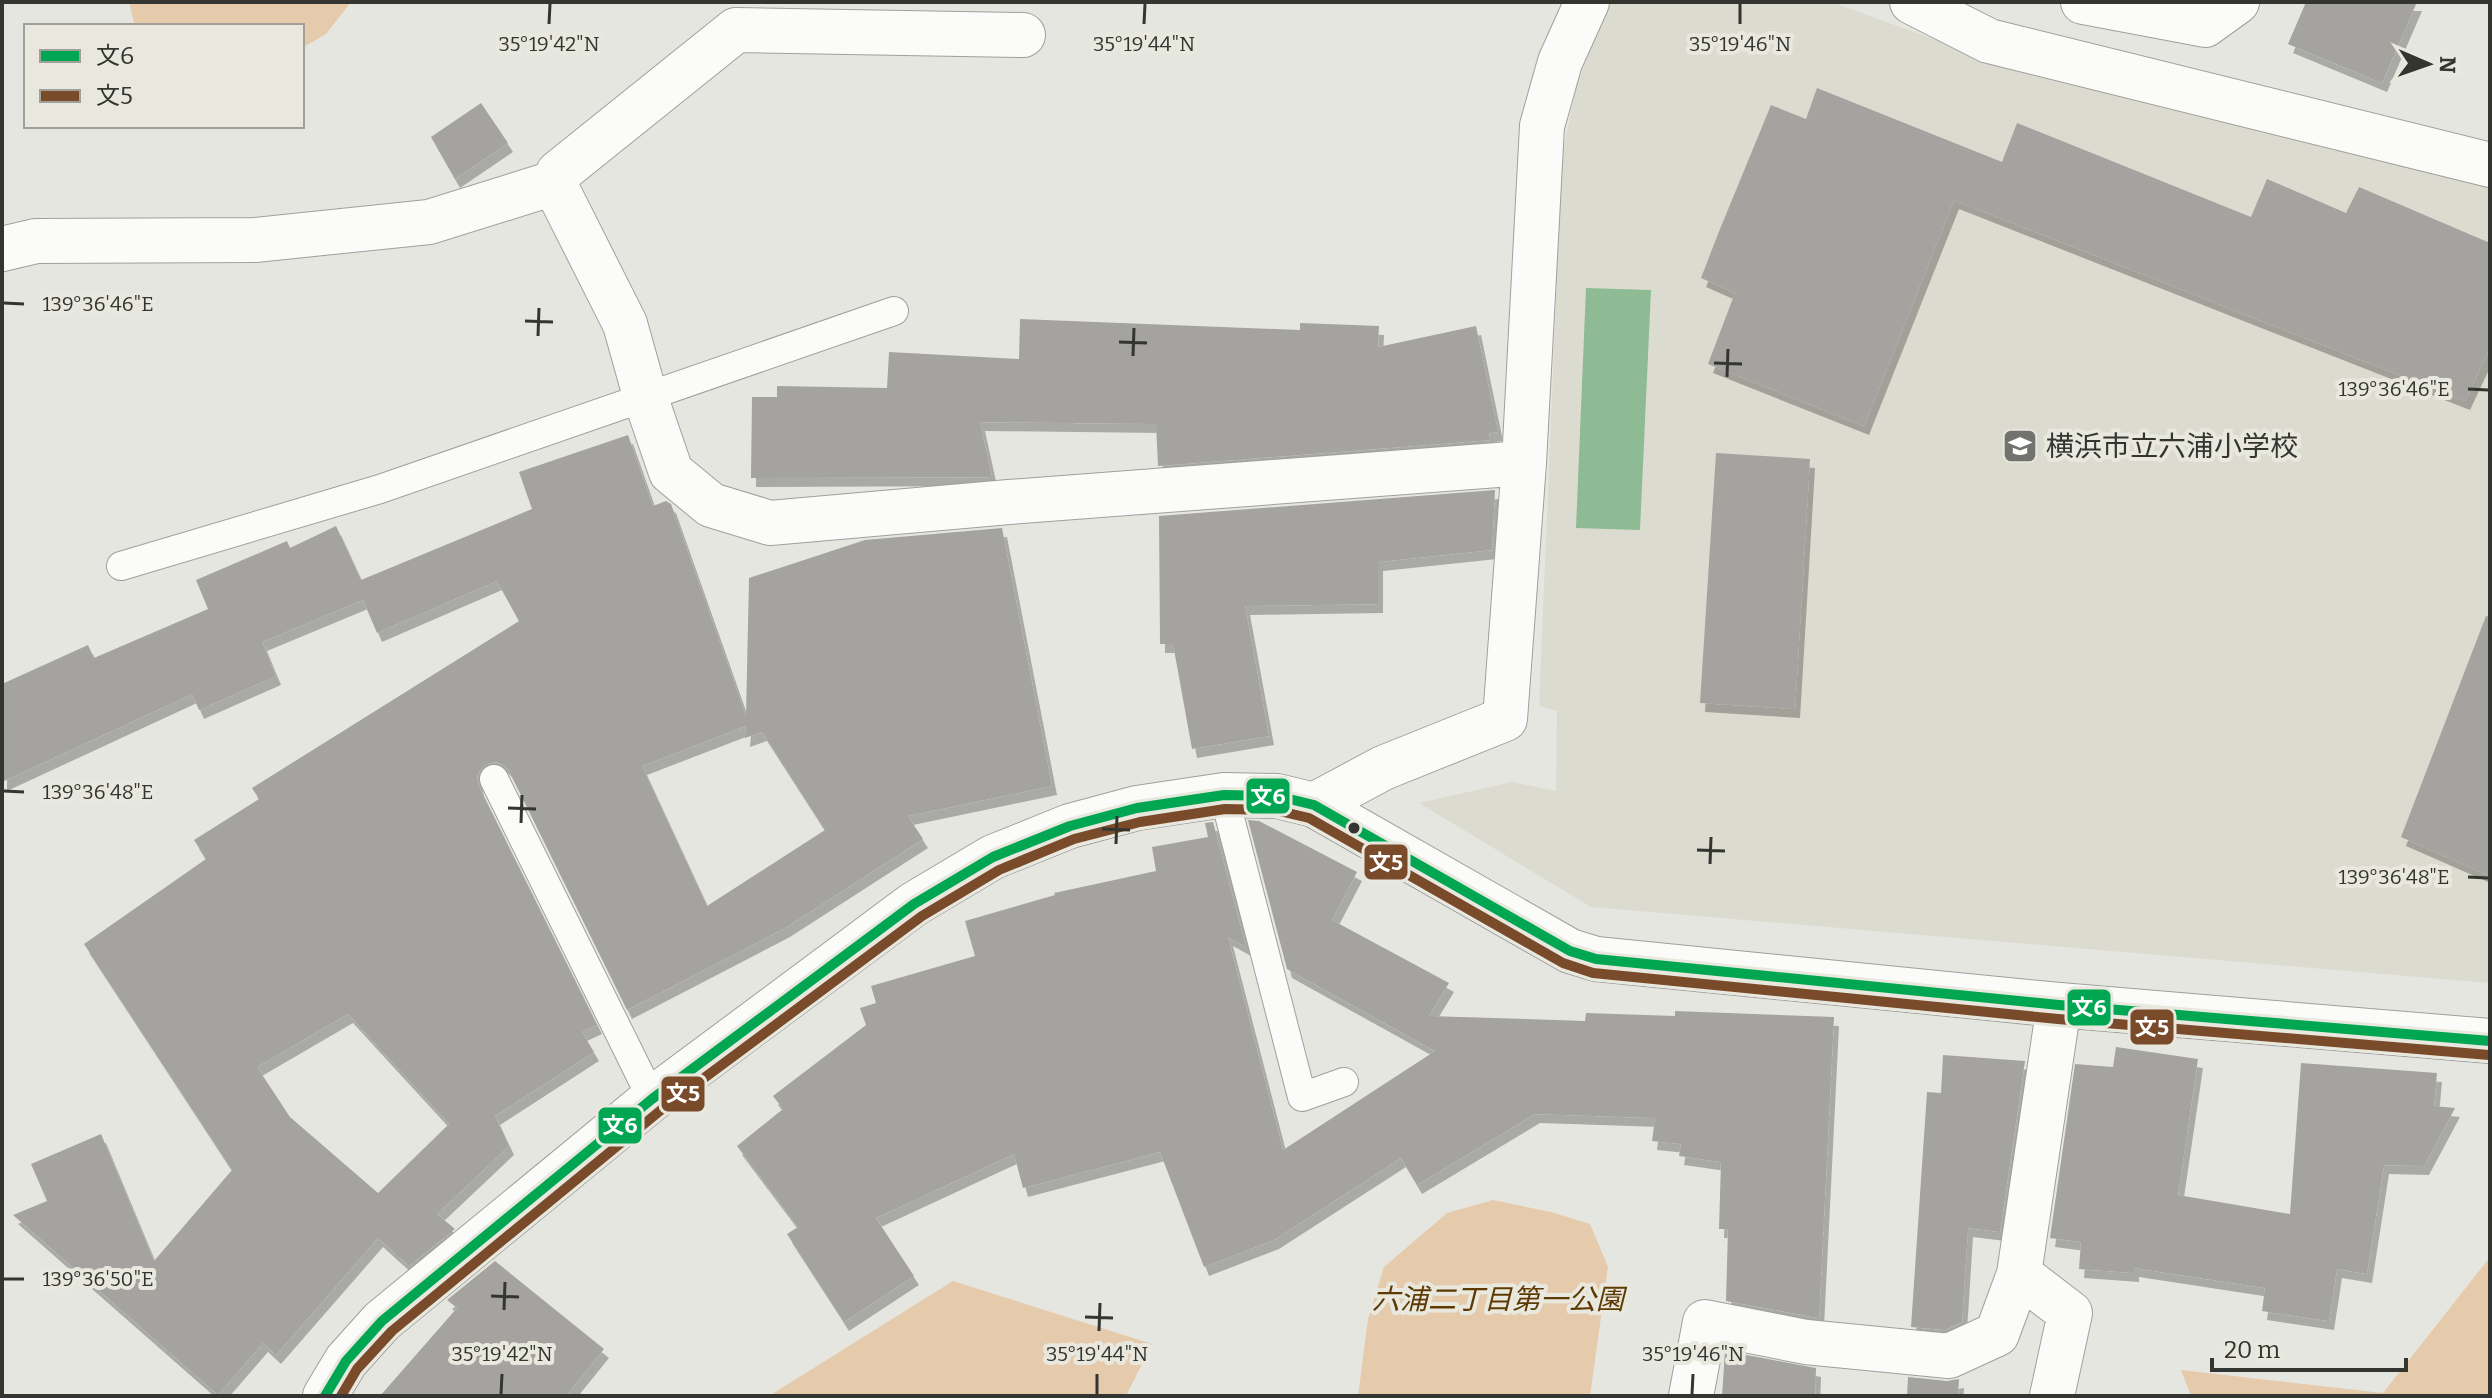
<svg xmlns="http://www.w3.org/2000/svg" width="2492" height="1398" font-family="Bitter,'Noto Sans JP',serif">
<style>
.built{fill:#dbdbd0}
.green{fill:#e5cbab}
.water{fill:#8ebb93}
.building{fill:#a4a3a0;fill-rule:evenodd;filter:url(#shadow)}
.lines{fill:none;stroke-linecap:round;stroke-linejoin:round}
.lane-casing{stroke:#9f9f9c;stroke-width:30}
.street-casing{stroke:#9f9f9c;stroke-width:46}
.lane{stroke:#fbfbfa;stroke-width:28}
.street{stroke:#fbfbfa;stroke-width:44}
.bus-1-casing{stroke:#e8e8df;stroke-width:16}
.bus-2-casing{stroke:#e8e8df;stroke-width:16}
.bus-1{stroke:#00a651;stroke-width:10}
.bus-2{stroke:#7a4b2a;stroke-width:10}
.ticks{fill:none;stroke:#343430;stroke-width:3}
.bus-dot{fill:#343430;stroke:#e8e8df;stroke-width:3}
.labels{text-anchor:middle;stroke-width:8;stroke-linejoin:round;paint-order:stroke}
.poi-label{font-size:28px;fill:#343430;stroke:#e8e8df;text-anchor:start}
.park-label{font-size:28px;font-style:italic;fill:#5e3a03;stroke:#e8e8df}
.ticks-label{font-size:20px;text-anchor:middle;fill:#343430;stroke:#e8e8df;stroke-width:8;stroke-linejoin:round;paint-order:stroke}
.line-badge{stroke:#e8e8df;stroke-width:3}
.badge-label{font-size:22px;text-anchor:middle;font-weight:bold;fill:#fff}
</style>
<defs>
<filter id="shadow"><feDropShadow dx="5" dy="9" stdDeviation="0" flood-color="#0004"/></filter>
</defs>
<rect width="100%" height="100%" fill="#e6e6e1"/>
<!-- built -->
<path class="built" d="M1609,2H1831L2000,63L2490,186V983L1591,907L1419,803L1512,782L1556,791L1557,711L1539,706L1562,157L1576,88Z"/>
<!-- green -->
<path class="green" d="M129,2H351L326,34L302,48V26H135Z
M1493,1200L1551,1212L1590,1224L1608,1267L1590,1396H1358L1368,1319L1384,1267L1447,1213Z
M2490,1257V1396H2191L2181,1370L2383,1393Z
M953,1281L1152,1344L1126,1396H769Z"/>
<!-- water -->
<path class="water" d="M1586,288L1651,290L1640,530L1576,528Z"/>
<!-- building -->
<path class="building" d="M2306,2H2417L2382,83L2288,44Z
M1817,88L2002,162L2017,123L2251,217L2267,179L2346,213L2359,187L2490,243V348L2465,401L1954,200L1864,426L1708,364L1735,293L1701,278L1718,234L1771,105L1806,119Z
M481,103L508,143L455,179L431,137Z
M1020,319L1300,330V323L1379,326L1378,347L1476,326L1498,432L1489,433L1490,440L1158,466L1156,424L980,422L992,477L751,478L752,397H777V386L887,388L889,352L1019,359Z
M628,435L653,506L666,501L671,504L746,716L749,578L865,540L1002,528L1052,786L908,816L923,839L785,928L627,1010L509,771L504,765L496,762L486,764L480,770L477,777L479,787L597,1025L582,1032L594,1052L495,1116L509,1146L437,1214L455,1229L409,1266L378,1238L276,1355L263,1343L218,1395L13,1215L47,1201L31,1164L101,1134L154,1261L232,1170L84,944L206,859L194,840L259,799L252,788L519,621L497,581L377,633L363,600L262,642L276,676L199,710L192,694L2,782V684L88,645L94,658L208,609L196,580L287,541L290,548L336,526L361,580L532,509L519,472ZM746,726L745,738L762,732L825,830L707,906L642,766ZM348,1014L449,1124L378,1193L290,1117L257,1067Z
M1716,453L1810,459L1795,709L1700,703Z
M1495,490L1492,550L1378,562V604L1245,606L1269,736L1192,749L1173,644H1160L1159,516Z
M2486,616L2490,617V876L2401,837Z
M1248,820L1259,821L1357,872L1332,920L1449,983L1429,1016L1585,1021L1586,1013L1675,1016V1011L1834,1017L1819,1318L1726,1301L1728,1229H1719L1721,1162L1679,1156L1681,1144L1652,1141L1655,1118L1535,1114L1417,1185L1401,1158L1274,1240L1204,1267L1160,1152L1023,1188L1014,1154L876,1218L914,1276L844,1322L787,1234L798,1227L737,1146L783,1109L773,1096L866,1025L860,1008L876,1003L871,986L975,956L965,921L1055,895L1054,893L1156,871L1152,847L1208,837L1205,823L1213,822L1246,947L1228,937L1283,1150L1435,1051L1287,969Z
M2116,1047L2198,1059L2178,1195L2290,1214L2301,1063L2437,1073L2434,1106L2455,1108L2424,1166L2384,1165L2367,1274L2337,1269L2329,1321L2262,1311L2265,1288L2134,1268V1273L2079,1269L2081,1242L2050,1238L2075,1064L2113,1067Z
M1943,1055L2025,1061L2000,1232L1968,1228L1962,1322L1945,1330L1911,1327L1927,1092L1941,1093Z
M495,1261L604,1349L566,1396H380L457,1308L447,1300Z
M1725,1351L1816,1368L1815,1396H1722Z
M1908,1377L1947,1381L1959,1379L1958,1396H1907Z"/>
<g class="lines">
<!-- lane casing -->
<g class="lane-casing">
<path id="lane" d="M121,566L380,489L894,311
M494,779L652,1099
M1224,795L1302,1097L1344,1082"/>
</g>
<!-- street casing -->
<g class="street-casing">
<path id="street" d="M1912,2L1989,41L2490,165
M2083,2L2205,25L2237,2
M554,183L558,173L736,30L1023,35
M2,249L36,241L255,240L429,222L554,183L625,324L646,399L671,472L711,505L770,523L1009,502L1524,463
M1314,805L1383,768L1505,719L1524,463L1542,126L1560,62L1587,2
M2019,1274L2070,1313L2052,1396
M325,1396L346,1361L382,1321L652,1099L914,904L993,857L1070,826L1137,808L1224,795L1277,796L1314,805L1570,951L1596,959L2059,1005L2490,1041
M1691,1396L1705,1322L1806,1342L1949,1356L1997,1334L2019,1274L2059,1005"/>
</g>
<!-- lane -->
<use href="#lane" class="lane"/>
<!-- street -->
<use href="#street" class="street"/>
<!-- bus-1 casing -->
<g class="bus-1-casing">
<path id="bus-1" d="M325,1396L346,1361L382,1321L652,1099L914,904L993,857L1070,826L1137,808L1224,795L1277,796L1314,805L1570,951L1596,959L2059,1005L2490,1041"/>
</g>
<!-- bus-2 casing -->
<g class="bus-2-casing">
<path id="bus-2" d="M341,1396L357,1369L392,1331L661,1110L922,916L999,870L1074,839L1140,822L1225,809L1275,810L1309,818L1563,963L1593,973L2058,1019L2489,1055"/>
</g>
<!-- bus-1 -->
<use href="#bus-1" class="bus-1"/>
<!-- bus-2 -->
<use href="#bus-2" class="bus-2"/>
</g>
<!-- ticks -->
<path class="ticks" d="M549,24L550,4M1144,24L1145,4M1740,24V4M4,303L24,304M525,321L553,322M538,336L539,308M1119,342L1147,343M1133,356L1134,328M1714,363L1742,364M1727,377L1728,349M2468,389L2488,390M4,791L24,792M508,808L536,809M521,823L522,795M1102,829L1130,830M1116,844L1117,816M1697,850L1725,851M1710,864L1711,837M2468,877L2488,878M4,1279H24M491,1296L519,1297M504,1310L505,1282M1085,1317L1113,1318M1099,1331L1100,1303M501,1394L502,1374M1097,1394V1374M1692,1394L1693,1374"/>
<!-- icons -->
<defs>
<g id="school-square" transform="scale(1.8)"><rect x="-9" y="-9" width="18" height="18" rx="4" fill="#72726e" stroke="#e8e8df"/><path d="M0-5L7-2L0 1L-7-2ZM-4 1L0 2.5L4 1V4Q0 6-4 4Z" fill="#fff"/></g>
</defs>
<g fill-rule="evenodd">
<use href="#school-square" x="2020" y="446"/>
</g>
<!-- markers -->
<circle class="bus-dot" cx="1354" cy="828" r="7"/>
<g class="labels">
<!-- poi labels -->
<g class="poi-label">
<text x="2046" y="456">横浜市立六浦小学校</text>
</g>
<!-- park labels -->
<g class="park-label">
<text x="1498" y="1309">六浦二丁目第一公園</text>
</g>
</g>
<g class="ticks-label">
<text x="549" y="51">35°19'42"N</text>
<text x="1144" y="51">35°19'44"N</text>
<text x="1740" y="51">35°19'46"N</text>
<text x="98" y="311">139°36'46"E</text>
<text x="2394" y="396">139°36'46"E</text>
<text x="98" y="799">139°36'48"E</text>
<text x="2394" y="884">139°36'48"E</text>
<text x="98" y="1286">139°36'50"E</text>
<text x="502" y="1361">35°19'42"N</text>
<text x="1097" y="1361">35°19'44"N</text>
<text x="1693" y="1361">35°19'46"N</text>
</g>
<g class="line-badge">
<rect x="1245" y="777" width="46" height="38" rx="8" fill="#00a651"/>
<rect x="1363" y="843" width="46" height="38" rx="8" fill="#7a4b2a"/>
<rect x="2066" y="988" width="46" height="39" rx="8" fill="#00a651"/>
<rect x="2129" y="1008" width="46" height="38" rx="8" fill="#7a4b2a"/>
<rect x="660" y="1075" width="46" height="38" rx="8" fill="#7a4b2a"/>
<rect x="597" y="1106" width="46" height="39" rx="8" fill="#00a651"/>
</g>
<g class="badge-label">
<text x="1268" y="804">文6</text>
<text x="1386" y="870">文5</text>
<text x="2089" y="1015">文6</text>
<text x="2152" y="1035">文5</text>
<text x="683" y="1101">文5</text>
<text x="620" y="1133">文6</text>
</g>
<!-- border -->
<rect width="2492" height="1398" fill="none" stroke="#343430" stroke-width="8"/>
<!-- legend -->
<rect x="24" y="24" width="280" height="104" fill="#e8e8df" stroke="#a0a099" stroke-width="2"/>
<rect x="40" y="50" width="40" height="12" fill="#00a651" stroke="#a0a099" stroke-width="2"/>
<text x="96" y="64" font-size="24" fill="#343430">文6</text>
<rect x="40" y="90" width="40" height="12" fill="#7a4b2a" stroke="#a0a099" stroke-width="2"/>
<text x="96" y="104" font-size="24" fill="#343430">文5</text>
<!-- north arrow -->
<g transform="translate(2428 64) rotate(92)" stroke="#e8e8df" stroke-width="6" paint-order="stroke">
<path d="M0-6L14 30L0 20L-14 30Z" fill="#343430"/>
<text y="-12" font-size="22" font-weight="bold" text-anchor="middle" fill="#343430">N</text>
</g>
<!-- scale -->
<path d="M2212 1358v12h194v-12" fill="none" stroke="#343430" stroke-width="4"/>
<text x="2224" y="1358" font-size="24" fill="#343430" stroke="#e8e8df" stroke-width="6" paint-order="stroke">20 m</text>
</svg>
